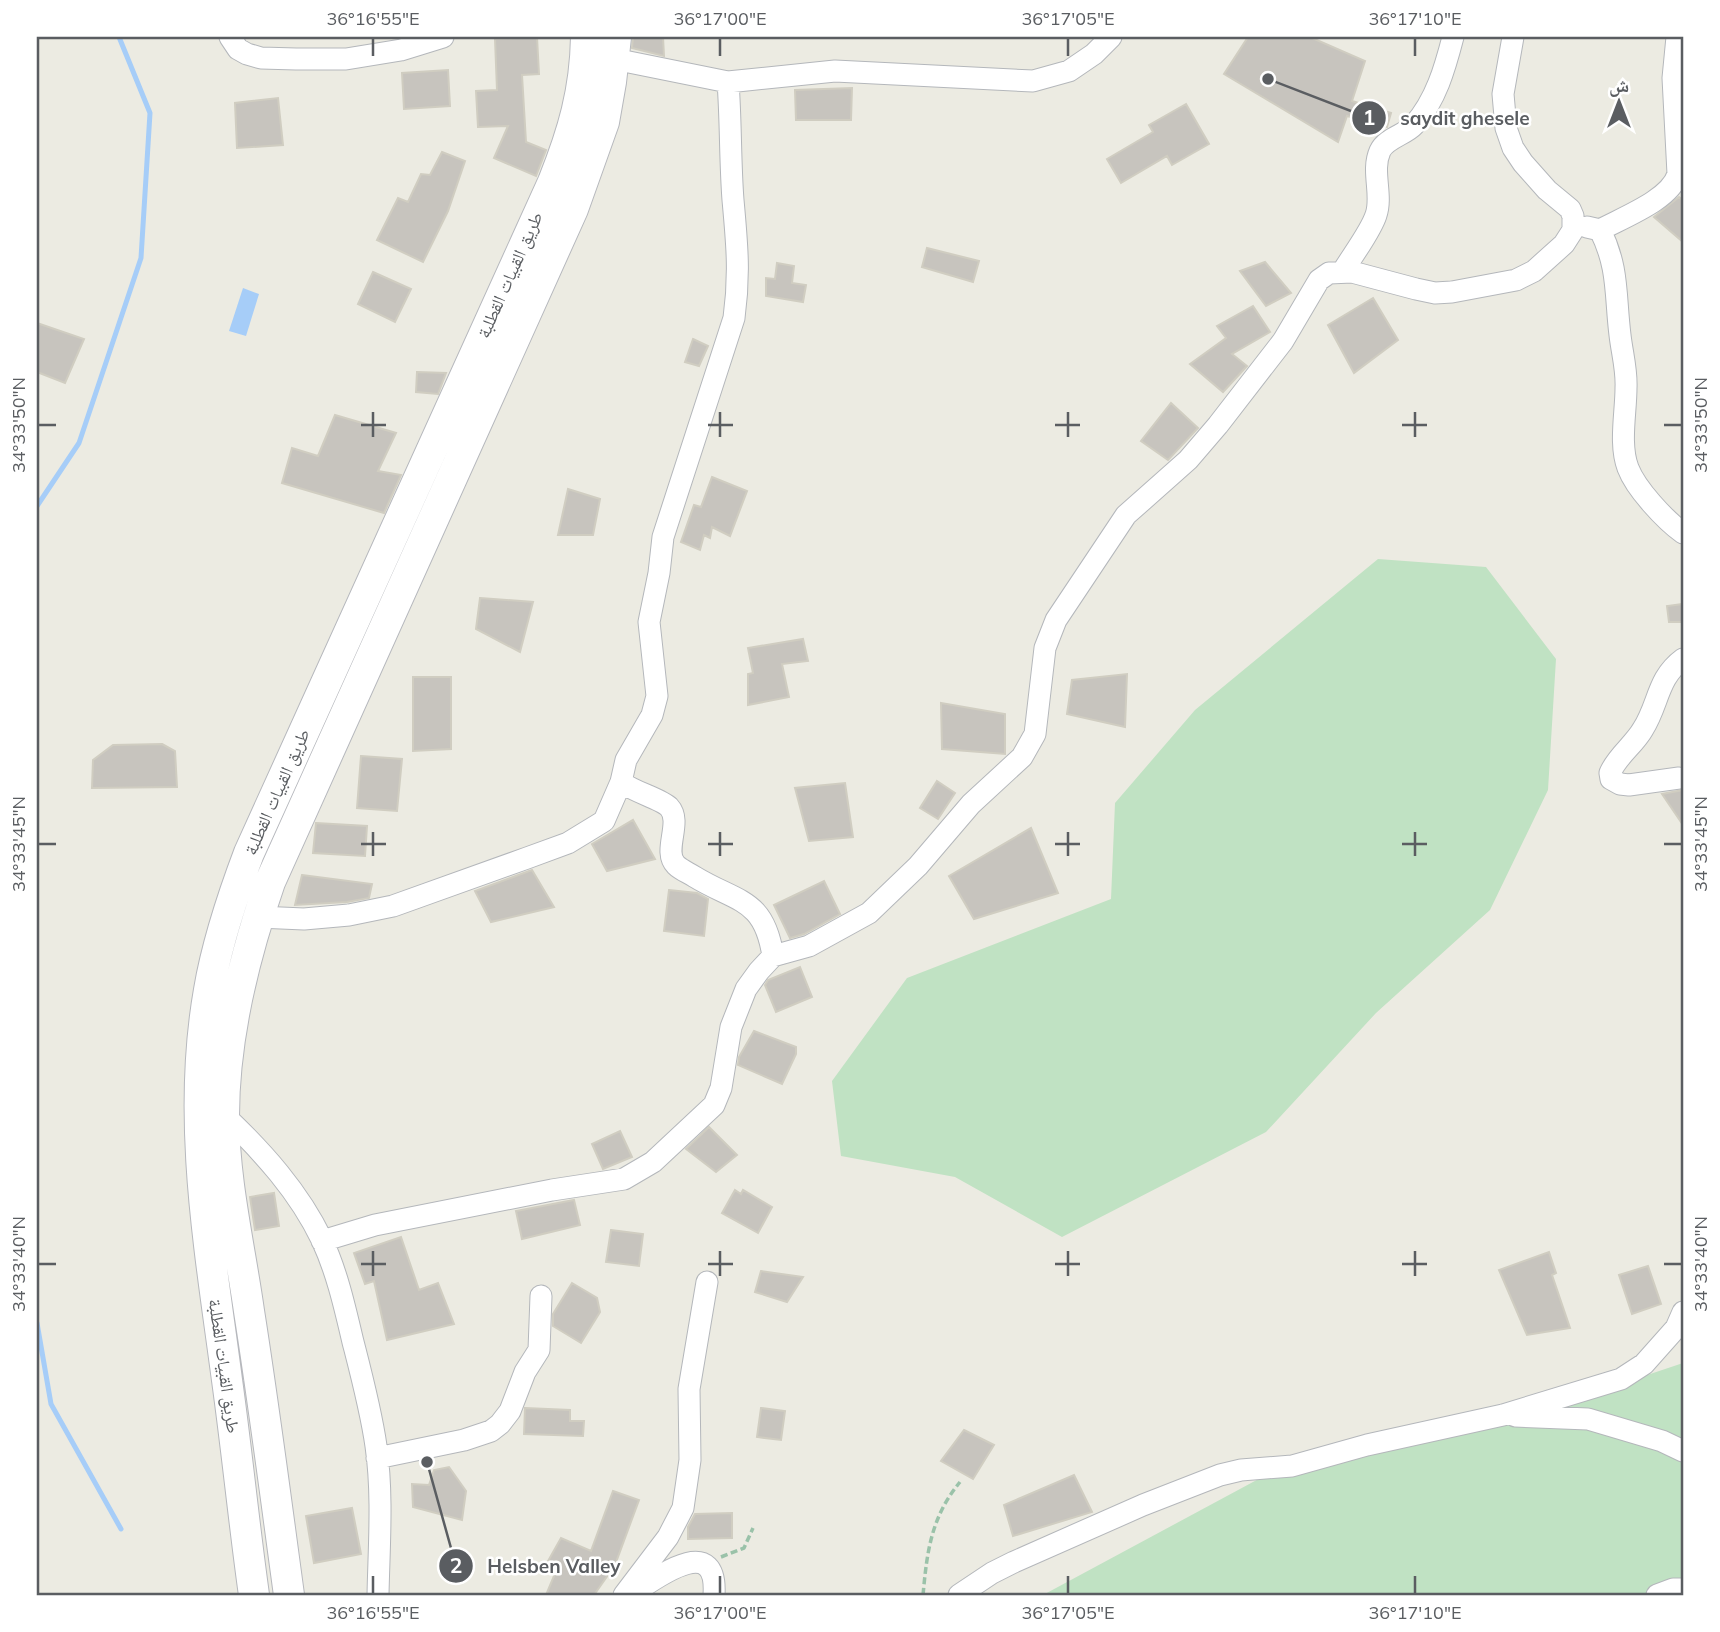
<svg xmlns="http://www.w3.org/2000/svg" width="1720" height="1632" font-family="Mulish,'Noto Naskh Arabic',sans-serif">
<style>
.green{fill:#c0e2c3}
.water{fill:#a6cdf8}
.lines{fill:none;stroke-linecap:round;stroke-linejoin:round}
.stream{stroke:#a6cdf8;stroke-width:5}
.building{fill:#c7c4be;stroke:#d0cdc1;stroke-width:2}
.minor-casing{stroke:#b4b7bb;stroke-width:23}
.secondary-casing{stroke:#b6b8bd;stroke-width:32}
.path{stroke:#9ac2a9;stroke-width:3.5;stroke-dasharray:7 3.5;stroke-linecap:butt}
.minor{stroke:#fff;stroke-width:21}
.secondary{stroke:#fff;stroke-width:30}
.ticks{fill:none;stroke:#5a5d61;stroke-width:2.5}
.labels{text-anchor:middle;stroke-width:5;stroke-linejoin:round;paint-order:stroke}
.street-label{font-size:18px;fill:#5a5d61;stroke:#fff}
.leader{fill:none;stroke:#5a5d61;stroke-width:2.5}
.callout-dot{fill:#5a5d61;stroke:#fff;stroke-width:2.5}
.mark-label{font-size:21px;text-anchor:middle;font-weight:bold;fill:#fff}
.callout-label{font-size:19px;text-anchor:middle;font-weight:bold;fill:#5a5d61;stroke:#fff;stroke-width:5;stroke-linejoin:round;paint-order:stroke}
.neatline{fill:none;stroke:#5a5d61;stroke-width:2.5}
.ticks-label{font-size:18px;text-anchor:middle;fill:#5a5d61}
</style>
<rect width="100%" height="100%" fill="#ecebe2"/>
<!-- green -->
<path class="green" d="M1378,559L1486,567L1556,659L1548,790L1490,910L1376,1013L1266,1132L1062,1237L955,1177L841,1156L832,1081L907,978L1111,899L1115,803L1195,710Z
M1683,1363V1595H1043L1279,1468L1525,1416Z"/>
<!-- water -->
<path class="water" d="M243,288L259,294L246,336L229,331Z"/>
<g class="lines">
<!-- stream -->
<path class="stream" d="M37,506L79,443L141,258L150,113L119,37
M37,1323L51,1404L121,1529"/>
</g>
<!-- building -->
<path class="building" d="M537,37L539,74L522,75L526,142L546,150L536,176L494,158L508,126L478,127L476,91L497,90L495,39Z
M633,37H663L664,56L632,48Z
M1248,37H1310L1365,61L1352,101L1391,113L1387,127L1347,116L1338,142L1224,74Z
M448,70L450,106L404,109L402,73Z
M852,88L851,120H796L795,90Z
M278,98L283,145L237,148L235,103Z
M1186,104L1209,144L1172,165L1167,156L1121,183L1107,159L1153,132L1149,125Z
M442,152L465,161L448,211L423,262L377,240L398,198L408,202L421,174L430,175Z
M1679,197L1683,201V242L1654,217Z
M927,248L979,261L973,282L922,267Z
M1265,262L1291,293L1266,306L1240,271Z
M777,263L794,266L792,283L806,285L803,302L766,296V278L775,279Z
M373,272L411,289L395,322L358,304Z
M1373,298L1398,340L1354,373L1328,325Z
M1253,306L1270,332L1232,354L1247,366L1223,392L1190,364L1226,338L1217,326Z
M37,323L84,339L65,383L37,372Z
M693,339L708,346L699,366L685,362Z
M417,372L446,373L438,394L416,392Z
M1171,403L1198,428L1168,460L1141,441Z
M335,415L396,433L378,471L401,475L384,513L282,483L292,448L318,456Z
M712,477L747,491L730,536L712,527L710,538L704,535L700,550L681,542L694,505L701,507Z
M568,489L600,499L593,535H558Z
M480,598L533,602L520,652L476,629Z
M1683,604V622H1669L1667,606Z
M803,639L808,661L782,664L789,697L748,705V674L753,673L748,648Z
M1127,674L1125,727L1067,714L1072,680Z
M413,677H451V749L413,751Z
M941,703L1005,714V754L942,749Z
M162,744L175,751L177,787L92,788L93,760L113,745Z
M361,756L402,759L397,811L357,808Z
M937,781L955,793L938,819L920,808Z
M845,783L853,837L809,841L795,788Z
M1683,790V825L1662,794Z
M633,820L655,859L607,871L592,844Z
M316,823L367,826L365,856L313,853Z
M1031,828L1058,893L974,919L949,876Z
M532,870L554,907L491,922L475,891Z
M302,875L372,884L369,898L347,902L295,905Z
M824,881L840,914L804,934L790,938L774,905Z
M669,890L697,893L708,899L704,936L664,931Z
M800,967L812,997L776,1012L765,985L768,980Z
M754,1031L796,1047V1054L782,1084L738,1065L739,1057Z
M709,1127L737,1155L716,1172L686,1149Z
M620,1131L632,1157L603,1169L592,1144Z
M735,1190L741,1194L743,1190L772,1207L758,1233L722,1213Z
M274,1193L279,1226L255,1230L250,1197Z
M574,1200L580,1225L522,1239L516,1211Z
M611,1230L643,1234L639,1266L606,1262Z
M401,1237L419,1290L438,1283L454,1324L387,1340L374,1281L365,1284L354,1253Z
M1549,1252L1556,1273L1552,1275L1570,1328L1527,1335L1499,1270Z
M1648,1266L1661,1304L1632,1314L1619,1275Z
M761,1271L803,1277L787,1302L755,1292Z
M572,1283L597,1298L600,1312L581,1343L553,1326V1314Z
M525,1408L570,1410V1421H584L583,1436L524,1434Z
M761,1408L785,1411L781,1440L757,1437Z
M964,1430L994,1445L973,1479L941,1461Z
M449,1467L466,1491L462,1520L413,1507L412,1484L429,1485L434,1470Z
M1074,1475L1092,1512L1013,1536L1004,1505Z
M613,1491L639,1500L615,1565L594,1595H546L559,1564L548,1561L561,1538L591,1551Z
M352,1508L361,1554L314,1563L306,1516Z
M732,1513V1538L688,1539V1527L695,1514Z"/>
<g class="lines">
<!-- minor casing -->
<g class="minor-casing">
<path id="minor" d="M230,37L238,49L247,54L261,58L296,59H346L401,50L443,37
M614,59L728,82L835,71L1033,81L1069,71L1094,54L1111,37
M1587,227L1600,230C1624,217 1670,200 1678,174L1673,78L1677,37
M1600,230C1619,268 1615,295 1620,335C1622,353 1627,370 1626,388C1626,413 1619,444 1628,468C1636,489 1665,520 1683,533
M1343,271C1352,256 1371,231 1376,215C1383,195 1371,171 1380,151C1386,138 1405,135 1414,125C1436,100 1445,68 1453,37
M1679,778L1629,785L1620,784L1611,779L1610,773C1617,756 1634,745 1643,729C1659,704 1657,678 1683,659
M621,782L626,760L652,715L657,696L649,622L659,573L663,537L734,318C740,274 737,244 733,200C730,161 731,122 728,82
M258,917L304,919L349,915L393,906L527,858L568,843L604,821L621,782C634,792 661,799 669,807C683,822 662,851 676,865C681,870 689,873 695,877C738,903 764,898 773,956
M224,1115C263,1152 299,1192 322,1240C337,1272 345,1308 353,1342C362,1377 371,1411 376,1446C383,1495 379,1546 378,1595
M322,1241L375,1225L552,1190L624,1179L653,1162L714,1105L721,1088L731,1027L746,989L759,971L773,956L809,946L869,913L918,866L971,804L1022,757L1035,734L1045,648L1056,620L1126,515L1188,460L1218,425L1283,341L1319,280L1329,273L1352,272L1416,289L1435,293L1452,292L1516,280L1534,271L1564,244L1573,230V216L1570,209L1547,190L1523,163L1513,148L1506,128L1503,94L1513,37
M1515,1416L1588,1419L1662,1441L1683,1451
M377,1458L464,1440L491,1431L500,1424L510,1411L525,1372L539,1350L541,1296
M632,1594C656,1578 718,1531 714,1595
M624,1595L668,1537L683,1508L690,1460L689,1389L707,1282
M959,1595L992,1573L1014,1562L1143,1505L1220,1475L1241,1470L1292,1466L1367,1445L1503,1415L1621,1379L1644,1364L1676,1328L1683,1312
M1657,1595L1673,1589H1683"/>
</g>
<!-- secondary casing -->
<g class="secondary-casing">
<path id="secondary" d="M254,1595C244,1524 237,1452 227,1380C210,1251 186,1120 209,990C217,943 232,898 249,853L553,182C573,132 585,91 586,37
M289,1595C276,1500 264,1406 249,1311C240,1247 224,1181 224,1116C224,1037 244,957 270,882L573,209L604,122L611,82L616,37"/>
</g>
<!-- path -->
<path class="path" d="M721,1557L744,1548L753,1528
M923,1595C927,1552 931,1517 960,1482"/>
<!-- minor -->
<use href="#minor" class="minor"/>
<!-- secondary -->
<use href="#secondary" class="secondary"/>
</g>
<!-- ticks -->
<path class="ticks" d="M373,38V56M720,38V56M1068,38V56M1415,38V56M373,412V437M720,412V437M1068,412V437M1415,412V437M38,425H56M361,425H386M708,425H733M1055,425H1080M1402,425H1427M1664,425H1682M373,832V856M720,832V856M1068,832V856M1415,832V856M38,844H56M361,844H386M708,844H733M1055,844H1080M1402,844H1427M1664,844H1682M373,1251V1276M720,1251V1276M1068,1251V1276M1415,1251V1276M38,1264H56M361,1264H386M708,1264H733M1055,1264H1080M1402,1264H1427M1664,1264H1682M373,1576V1594M720,1576V1594M1068,1576V1594M1415,1576V1594"/>
<g class="labels">
<!-- street labels -->
<g class="street-label">
<text transform="translate(510 275) rotate(-66)" y="6">طريق القبيات القطلبة</text>
<text transform="translate(277 792) rotate(-66)" y="6">طريق القبيات القطلبة</text>
<text transform="translate(224 1366) rotate(82)" y="6">طريق القبيات القطلبة</text>
</g>
</g>
<!-- callouts -->
<path class="leader" d="M1268 79L1369 118M427 1462L456 1566"/>
<g class="callout-dot">
<circle cx="1268" cy="79" r="7"/>
<circle cx="427" cy="1462" r="7"/>
<circle cx="1369" cy="118" r="18"/>
<circle cx="456" cy="1566" r="18"/>
</g>
<g class="mark-label">
<text x="1369" y="125">1</text>
<text x="456" y="1573">2</text>
</g>
<g class="callout-label">
<text x="1465" y="125">saydit ghesele</text>
<text x="554" y="1573">Helsben Valley</text>
</g>
<!-- border -->
<rect width="1720" height="1632" fill="none" stroke="#ffffff" stroke-width="77"/>
<!-- north arrow -->
<g transform="translate(1619 102)" stroke="#ffffff" stroke-width="5" paint-order="stroke">
<path d="M0-5L12 26L0 18L-12 26Z" fill="#5a5d61"/>
<text y="-10" font-size="19" font-weight="bold" text-anchor="middle" fill="#5a5d61">ش</text>
</g>
<rect x="38" y="38" width="1644" height="1556" class="neatline"/>
<g class="ticks-label">
<text x="373" y="25">36°16'55"E</text>
<text x="720" y="25">36°17'00"E</text>
<text x="1068" y="25">36°17'05"E</text>
<text x="1415" y="25">36°17'10"E</text>
<text transform="translate(19 425) rotate(-90)" y="6">34°33'50"N</text>
<text transform="translate(1701 425) rotate(-90)" y="6">34°33'50"N</text>
<text transform="translate(19 844) rotate(-90)" y="6">34°33'45"N</text>
<text transform="translate(1701 844) rotate(-90)" y="6">34°33'45"N</text>
<text transform="translate(19 1264) rotate(-90)" y="6">34°33'40"N</text>
<text transform="translate(1701 1264) rotate(-90)" y="6">34°33'40"N</text>
<text x="373" y="1619">36°16'55"E</text>
<text x="720" y="1619">36°17'00"E</text>
<text x="1068" y="1619">36°17'05"E</text>
<text x="1415" y="1619">36°17'10"E</text>
</g>
</svg>
